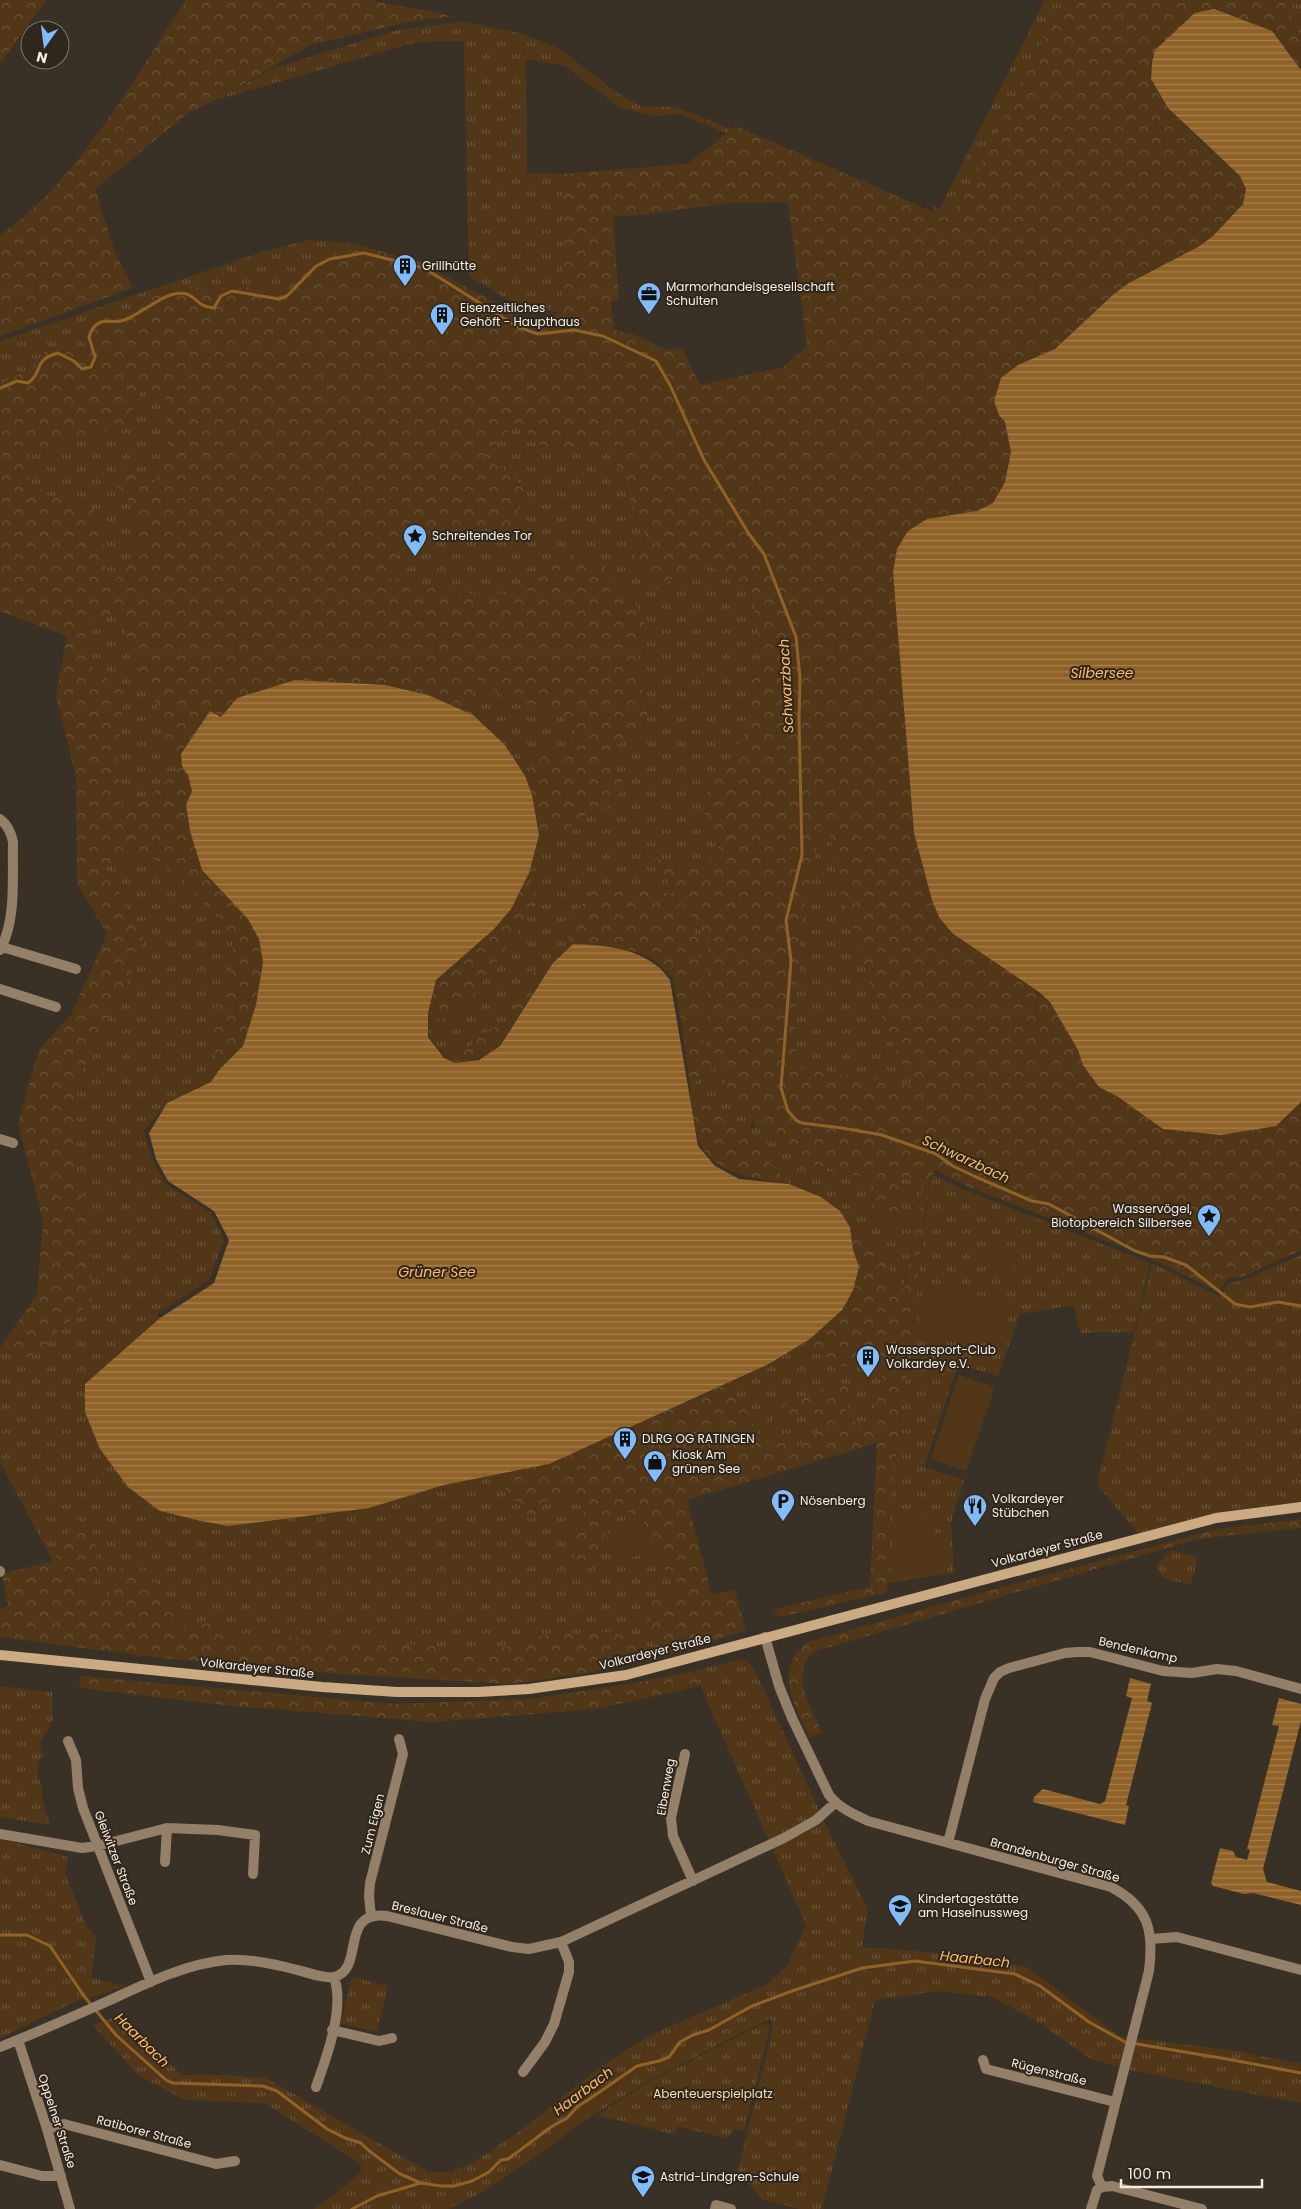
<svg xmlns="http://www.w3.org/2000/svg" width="1301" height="2209" font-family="Poppins,sans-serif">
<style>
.grass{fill:url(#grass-tufts)}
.forest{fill:url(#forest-crowns);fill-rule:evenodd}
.pitch{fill:#513718}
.water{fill:url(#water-rules)}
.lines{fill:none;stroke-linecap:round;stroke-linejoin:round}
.stream{stroke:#906227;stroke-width:3}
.minor{stroke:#947f68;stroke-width:10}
.secondary{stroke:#ccab84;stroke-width:10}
.labels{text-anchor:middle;stroke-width:4;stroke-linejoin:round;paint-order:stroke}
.poi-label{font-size:12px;fill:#f3ede6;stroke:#30271c;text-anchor:start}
.street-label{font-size:12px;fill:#f3ede6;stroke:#30271c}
.park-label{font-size:12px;fill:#f8ddbe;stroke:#30271c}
.water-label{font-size:14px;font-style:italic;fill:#ffbc6b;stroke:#30271c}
</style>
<defs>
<pattern id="grass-tufts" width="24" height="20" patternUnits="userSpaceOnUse" patternTransform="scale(1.25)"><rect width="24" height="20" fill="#513718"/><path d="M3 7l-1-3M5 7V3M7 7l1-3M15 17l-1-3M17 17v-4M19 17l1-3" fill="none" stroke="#6a543a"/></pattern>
<pattern id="forest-crowns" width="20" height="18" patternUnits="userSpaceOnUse" patternTransform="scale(1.25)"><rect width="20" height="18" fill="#513718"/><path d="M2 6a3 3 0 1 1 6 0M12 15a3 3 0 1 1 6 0" fill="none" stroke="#6a543a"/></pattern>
<pattern id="water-rules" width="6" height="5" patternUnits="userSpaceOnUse" patternTransform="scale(1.25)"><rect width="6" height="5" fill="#906227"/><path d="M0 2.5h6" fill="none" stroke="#a58051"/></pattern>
</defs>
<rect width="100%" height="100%" fill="#3a3126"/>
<!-- grass -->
<path class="grass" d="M1045,0H1062L962,203L947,218L933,211L934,206L939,210Z
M1283,0H1301V38L1300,37Z
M462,22L520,33L560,49L614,91L640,106L676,107L731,129L727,133L678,114L655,116L621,108L565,66L526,59L527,173L563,174L562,313L520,307L469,276L464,41L416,42L216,100L274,68L398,30Z
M309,240L349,243L279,293L249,287L227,289L184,286L153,297L137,310L113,314L93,325L85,347L74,354C42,339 48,356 28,369C20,375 9,379 0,384V341L265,251Z
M143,387L170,401L167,449L161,459L157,481L148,485L136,473L132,506H130L139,540L122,574L107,586L101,523L93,509L48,495L28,481L29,452L124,426Z
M518,423L539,445L612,453L646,539L672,579L697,561L734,554L751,588L760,615L763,1068L750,1129L756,1126L778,1143L808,1163L870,1179L875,1213L897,1227L899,1181L924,1172L916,1227L903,1289L889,1283V1257L850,1227L840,1211L821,1197L789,1184L748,1138L712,1107L689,1100L690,1086L684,1039L673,978L654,959L632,951L593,945L573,944L553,963L499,1045L478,1059L455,1063L444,1057L429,1036L428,1013L529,873L539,835L566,833L579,818L615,803L614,767L618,744L640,734L649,709L636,670L645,617L603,565L539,572L525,594H473L391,580L408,522L436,534L470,525L512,529L525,487L483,454Z
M119,614L143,682L169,723L163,747L181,754L182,766L149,797L120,805L118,755L124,692L93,669L86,628L97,618Z
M473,677L507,698L579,723L569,748L542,755L525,776L505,745L473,715Z
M821,822H828L838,882L864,964L889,1037L915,1086L796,1068L795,1023L801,931Z
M146,852L183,879L233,937L231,975L210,1026L219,1070L212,1082L167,1103L144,1131L152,1159L165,1184L211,1213L224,1240L209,1280L157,1314L160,1318L85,1384L308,1514L369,1508L444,1485L499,1474L508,1493L546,1502L581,1494L585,1530H572L579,1545L573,1563L605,1537L616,1507L641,1517L678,1595L648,1599L656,1659L645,1661V1646L546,1635L468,1657L446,1647L281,1636L249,1646L229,1631L211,1623L177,1627L176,1617L164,1602L161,1588L123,1563L108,1598L89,1594L97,1572L77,1519L53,1561L0,1462V1348L2,1345L24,1362L90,1230L74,1164L73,1089L99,1034L125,990L105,866Z
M931,1174L967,1191L1150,1263L1134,1332L1080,1333L1074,1305L1020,1314L998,1376L958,1364L924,1467L964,1480L951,1522L954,1573L888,1583L890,1505Z
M1301,1255V1502L1250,1508L1138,1533L1097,1485L1152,1263L1220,1297L1227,1284L1246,1279Z
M810,1339L829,1365L877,1368L883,1380L871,1425L844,1420L852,1384L772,1422L806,1414L818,1430L811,1441L796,1447L783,1441L764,1444L746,1410L726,1384L770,1364Z
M1171,1550L1198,1557L1191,1585L1163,1578L1156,1566Z
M742,1659L751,1664L756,1673L830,1834L868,1909L862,1947L964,1955L1027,1967L1119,2036L1236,2051L1301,2064V2103L1130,2070L1091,2059L1038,2022L993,1997L938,1991L875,2000L822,2209H800L761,2199L738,2170L773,2029L771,2018L648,2081L587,2119L534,2158L484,2191L448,2209H313L322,2204L360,2173L362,2167L358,2162L265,2103L185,2100L138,2075L93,2025L118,2016L182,2075H228L266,2078L429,2172H451L474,2162L527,2126L600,2067L653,2034L766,1985L787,1966L806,1925L694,1671Z
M0,1686L52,1692L53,1720L40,1743L41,1752L45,1754L38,1763V1778L42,1785V1797L50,1825L0,1817Z
M0,1839L68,1857L65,1873L87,1928L96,1937L91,1978L126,1986L74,2002L0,2038Z
M352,1977L388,1986L377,2032L341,2023Z
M765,2023L770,2027L744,2131L735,2129L727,2138L679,2127L673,2134L597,2115L649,2082Z"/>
<!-- forest -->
<path class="forest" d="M0,0H46L0,64Z
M186,0H370L454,16L413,21L310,45L216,100L188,113L95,189L115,252L133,288L0,336V235C76,184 135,77 186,0Z
M1062,0H1283L1301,38V70L1285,47L1164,40C1154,50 1148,65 1151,79C1158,106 1218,156 1240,176L1246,189L1243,204L1213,236L1055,349L1041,356L999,415L1005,422L1011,452L1005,482L993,503L977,511L927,519L897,549L893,572L914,834L932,900L939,917L1050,1002L1078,1050L1083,1065L1099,1087L1117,1096L1221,1135L1276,1126L1301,1102V1250L1244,1276L1227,1279L1220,1292L1141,1254L969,1187L935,1170L930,1179L890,1505L888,1583L885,1593L779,1617L774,1609L870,1587L877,1443L687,1500L712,1595L735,1589L746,1630L656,1659L648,1598L677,1595L641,1517L616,1507L592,1570L573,1563L579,1545L571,1529L585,1530L581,1494L546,1502L532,1519L508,1493L499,1474L549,1464L726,1384L746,1410L764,1444L783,1441L796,1447L811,1441L818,1430L806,1414L772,1422L773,1416L781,1408L830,1385L852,1384L844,1420L871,1425L883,1380L877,1368L829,1365L810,1339L842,1310L859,1267L853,1250L850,1227L889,1257V1283L904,1289L916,1227L924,1173L899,1181L897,1227L875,1213L870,1179L808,1163L778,1143L756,1126L728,1089L707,1034L708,939L679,898L699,940L701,1034L712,1070L690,1086L684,1039L673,978L654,959L632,951L593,945L573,944L563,931L593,889H635L675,894L653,859L701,868L720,852L701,804L746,732L760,641L751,588L698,561L657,590L634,558L646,538L612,453L539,445L518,423L483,454L525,487L512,529L470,525L436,534L408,522L391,580L473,594H525L539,572L576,553L603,565L645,617L636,670L649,709L640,734L618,744L614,767L623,781L615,803L580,818L566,833L539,835L532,795L525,776L542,755L569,748L578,723L507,698L473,677V715L428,695L385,685L295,680L237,698L221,717L210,711L181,754L163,747L169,723L143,682L119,614L97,618L86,628L93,669L124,692L118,755L120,805L149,797L182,766L188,775L192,791L186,805L190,831L202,870L248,919L259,939L263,962L256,1005L243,1046L219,1070L210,1026L231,975L233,937L183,879L146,852L105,866L144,938L125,990L99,1034L73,1089L74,1164L90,1230L92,1301L24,1362L2,1345L37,1294L43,1221L18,1123L39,1049L71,1015L107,934L77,883L76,777L56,696L67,636L0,611V384C9,379 20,375 28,369C48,355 42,339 74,354L85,347L92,325L113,314L137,310L153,297L184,286L227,289L249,287L279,292L349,243L418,261L520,316L533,319L562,313L563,174L687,164L736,126L947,218L962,202ZM788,202L807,346L783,367L700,385L682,348L667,350L636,335L614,330L611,302L619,300L613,216L641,215L727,203ZM143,387L170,401L167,449L161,458L157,480L148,485L126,465L111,478L132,505L130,506L139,539L122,574L107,586L101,523L93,509L48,495L29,481V453L124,426ZM828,822L838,882L864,964L889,1037L914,1086L796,1067L795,1023L801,931L821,823Z
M529,873L536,905L470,1000L441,1021L428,1013L436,980L493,930L511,909Z
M540,963H553L519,1014L512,1004L517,994Z
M506,1021L512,1023C508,1030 504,1038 499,1044C486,1059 462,1067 444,1058L471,1045L481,1034Z
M689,1100L712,1107L748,1138L789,1184C760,1179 716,1176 701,1145C695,1132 693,1114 689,1100Z
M77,1518L96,1536L97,1572L89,1594L108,1598L123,1563L136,1560L161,1588L164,1602L176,1617L177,1627L211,1623L229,1631L249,1646L281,1636L446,1647L468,1657L546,1635L620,1631L645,1646V1661L586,1673L510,1684L342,1674L152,1657L0,1637V1609L8,1605L2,1574L53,1561Z
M1301,1519V1528L1198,1539L813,1652C790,1676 810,1706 822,1732L810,1738C795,1706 772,1669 808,1642L1010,1585L1217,1529Z
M694,1671L701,1686L596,1709L432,1722L223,1705L80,1688L79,1676L395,1704L530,1699L629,1684Z"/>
<!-- pitch -->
<path class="pitch" d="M992,1244L1019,1246L1014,1273L990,1271Z
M923,1287L1009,1300L1007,1346L917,1335Z
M959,1375L995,1387L966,1471L931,1459Z
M893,1516L935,1518L934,1533L950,1534L951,1567L891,1579Z
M642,1518L654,1548L621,1562L609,1532Z"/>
<!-- water -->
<path class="water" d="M1214,9L1272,31L1301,70V1102L1276,1126L1221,1135L1163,1129L1117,1096L1099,1087L1083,1065L1078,1050L1050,1002L1039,992L952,933L939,917L932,900L914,833L893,572L897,549L908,531L927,519L977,511L993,503L1005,482L1011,452L1005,422L999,415L994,401L1001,378L1018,365L1055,349L1114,294L1129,283L1198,247L1213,236L1243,204L1246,189L1240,176L1168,108L1151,79L1152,62L1155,50L1195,13Z
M295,680L385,685L428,695L473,715L505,745L525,776L532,795L539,835L529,873L511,909L493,930L436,980L428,1013V1037L444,1058L455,1063L479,1060L500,1046L553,963L573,944C599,945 631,947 653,963C660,967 665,974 670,980L698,1146L715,1166L739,1179L789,1184L821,1197L840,1211L850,1227L853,1250L859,1267L853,1290L842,1310L810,1339L769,1364L549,1464L444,1485L369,1508L228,1526L201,1521L160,1511L128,1487L100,1449L85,1412V1384L160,1318L214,1283L229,1240L214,1211L168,1181L156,1159L149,1133L167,1103L211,1082L219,1070L243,1046L256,1005L263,962L259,939L248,919L202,870L190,831L186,805L192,791L188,775L182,766L181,754L210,711L221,717L237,698Z
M1130,1678L1151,1684L1147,1701L1152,1703L1126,1805L1129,1806L1125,1825L1033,1802L1034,1797L1043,1789L1100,1804L1105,1801L1132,1698L1126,1696Z
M1279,1698L1301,1704V1721L1263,1869L1267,1882L1301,1891V1905L1253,1893L1244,1894L1213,1886L1211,1883L1220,1848L1233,1851L1236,1857L1247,1860L1250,1850L1247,1849L1279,1726L1272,1725Z"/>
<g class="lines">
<!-- stream -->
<path class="stream" d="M0,388L17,381L28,383C44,372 32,360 58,353L74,361L82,369L91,367L95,357L89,337C91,330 94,325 101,322C108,320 117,323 124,320C143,314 167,288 187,294C198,298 196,306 214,308L221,296L232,291L279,299L287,296L316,266L330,259L364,253L424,268L518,327L538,334L574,330L603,336L656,361L670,385L704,460L749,534L764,554L796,637L800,678L799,719L802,855L786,920L791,961L781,1088L788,1111L797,1121L802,1123L842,1128L882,1135L936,1154L953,1166L976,1177L1032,1201L1049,1204L1135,1251L1150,1256L1164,1257L1186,1265L1235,1304L1250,1307L1278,1302L1301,1306
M0,1935H27L50,1946L84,1996L116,2035L166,2080L173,2083L263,2086L277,2091L327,2129L345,2138L361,2143L368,2150L400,2174L421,2183L441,2186H454L472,2181L489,2172L501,2160L508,2159L551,2127L567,2118L578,2106L588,2100L637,2066L659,2061L669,2057L680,2042L693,2035L709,2030L752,2006L792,1991L862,1968L915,1961L1015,1974L1040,1986L1089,2022L1125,2042L1227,2059L1301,2073
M352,2209L377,2196L421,2183"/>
<!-- minor -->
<path class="minor" d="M0,819C8,825 11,832 13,842C12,876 17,919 0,950
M2,947L76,969
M0,989L56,1007
M0,1139L13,1143
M0,1571V1572
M765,1637L779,1686L792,1718L829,1795C839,1808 853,1814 868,1821L1111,1887C1149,1907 1154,1931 1149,1971L1097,2176L1102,2187
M68,1741L76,1760L78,1788L83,1808L151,1982
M685,1754L671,1818L673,1836L693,1881
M0,1834L82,1848L97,1846L167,1828L218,1830L255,1835L253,1874
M948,1843L985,1699L994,1678L1000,1672L1009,1668L1065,1653L1077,1652H1090L1163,1671L1192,1673L1217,1669L1236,1671L1301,1689
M165,1862L167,1828
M371,1916L369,1896L370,1883L403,1754L399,1739
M1151,1939L1177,1937L1301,1970
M332,2030L379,2041L392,2038
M18,2040L47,2129L70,2209
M0,2047C36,2033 72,2017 108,2001C145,1984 185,1964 226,1960C249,1958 275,1964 297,1970C308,1972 323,1979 334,1977C366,1969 338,1910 387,1916L512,1947L529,1949L561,1942L784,1838L816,1820L835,1803
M983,2060L986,2069L1115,2102
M523,2072L545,2042L554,2024L569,1972V1962L561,1942
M316,2087C327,2056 345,2008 334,1977
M47,2129L64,2124L216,2164L235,2161
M0,2165L42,2176H61
M1102,2187L1112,2186L1202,2209
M715,2209L716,2205L731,2209
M1091,2209L1097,2190L1102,2187"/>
<!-- secondary -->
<path class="secondary" d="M0,1655L322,1687L397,1692H478L529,1689L626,1675L1216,1518L1301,1507"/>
</g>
<!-- icons -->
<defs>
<g id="building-pin" transform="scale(1.25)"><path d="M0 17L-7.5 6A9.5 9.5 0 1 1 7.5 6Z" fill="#81bcfa" stroke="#30271c"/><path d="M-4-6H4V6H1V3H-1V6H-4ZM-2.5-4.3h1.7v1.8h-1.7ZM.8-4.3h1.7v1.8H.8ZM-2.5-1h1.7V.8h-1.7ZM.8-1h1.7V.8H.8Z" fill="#111"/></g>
<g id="office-pin" transform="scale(1.25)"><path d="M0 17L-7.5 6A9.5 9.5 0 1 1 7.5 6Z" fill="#81bcfa" stroke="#30271c"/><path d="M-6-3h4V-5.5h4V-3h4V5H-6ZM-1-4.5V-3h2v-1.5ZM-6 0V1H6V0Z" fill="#111"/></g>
<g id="sight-pin" transform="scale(1.25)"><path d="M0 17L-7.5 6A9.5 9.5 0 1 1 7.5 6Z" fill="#81bcfa" stroke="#30271c"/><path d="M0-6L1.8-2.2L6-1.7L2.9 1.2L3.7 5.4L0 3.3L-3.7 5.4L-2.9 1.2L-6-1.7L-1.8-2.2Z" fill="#111"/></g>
<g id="shop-pin" transform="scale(1.25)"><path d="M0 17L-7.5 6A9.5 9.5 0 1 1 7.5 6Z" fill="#81bcfa" stroke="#30271c"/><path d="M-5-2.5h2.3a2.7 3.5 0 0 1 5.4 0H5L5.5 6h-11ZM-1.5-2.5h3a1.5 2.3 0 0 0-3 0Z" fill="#111"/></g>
<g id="parking-pin" transform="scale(1.25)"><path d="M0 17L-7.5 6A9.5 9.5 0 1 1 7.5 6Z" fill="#81bcfa" stroke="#30271c"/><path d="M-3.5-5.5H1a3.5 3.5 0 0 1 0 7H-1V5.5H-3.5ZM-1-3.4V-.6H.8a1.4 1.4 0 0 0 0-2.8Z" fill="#111"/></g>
<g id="restaurant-pin" transform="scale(1.25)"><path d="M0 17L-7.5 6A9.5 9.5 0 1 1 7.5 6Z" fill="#81bcfa" stroke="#30271c"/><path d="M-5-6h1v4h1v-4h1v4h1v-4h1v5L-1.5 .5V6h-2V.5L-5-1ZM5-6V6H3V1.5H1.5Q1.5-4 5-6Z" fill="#111"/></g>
<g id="school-pin" transform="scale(1.25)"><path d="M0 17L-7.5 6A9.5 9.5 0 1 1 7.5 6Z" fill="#81bcfa" stroke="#30271c"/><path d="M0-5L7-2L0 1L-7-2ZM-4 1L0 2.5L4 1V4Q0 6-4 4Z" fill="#111"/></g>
</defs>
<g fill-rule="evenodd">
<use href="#building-pin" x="405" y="266"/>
<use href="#office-pin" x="649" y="294"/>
<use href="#building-pin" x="442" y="315"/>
<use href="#sight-pin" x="415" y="536"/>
<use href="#sight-pin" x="1209" y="1216"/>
<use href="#building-pin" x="868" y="1357"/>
<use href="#building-pin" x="625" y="1439"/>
<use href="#shop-pin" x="655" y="1462"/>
<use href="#parking-pin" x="783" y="1501"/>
<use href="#restaurant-pin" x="975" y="1506"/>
<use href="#school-pin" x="900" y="1906"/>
<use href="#school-pin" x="643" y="2177"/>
</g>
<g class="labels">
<!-- poi labels -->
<g class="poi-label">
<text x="422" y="270">Grillhütte</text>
<text x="666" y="291">Marmorhandelsgesellschaft<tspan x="666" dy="14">Schulten</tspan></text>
<text x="460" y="312">Eisenzeitliches<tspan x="460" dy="14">Gehöft - Haupthaus</tspan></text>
<text x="432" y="540">Schreitendes Tor</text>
<text x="1192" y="1213" text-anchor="end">Wasservögel,<tspan x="1192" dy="14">Biotopbereich Silbersee</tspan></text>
<text x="886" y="1354">Wassersport-Club<tspan x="886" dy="14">Volkardey e.V.</tspan></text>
<text x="642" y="1443">DLRG OG RATINGEN</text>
<text x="672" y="1459">Kiosk Am<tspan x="672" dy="14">grünen See</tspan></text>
<text x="992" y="1503">Volkardeyer<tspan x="992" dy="14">Stübchen</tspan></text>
<text x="800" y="1505">Nösenberg</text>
<text x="918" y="1903">Kindertagestätte<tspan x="918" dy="14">am Haselnussweg</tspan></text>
<text x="660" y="2181">Astrid-Lindgren-Schule</text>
</g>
<!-- street labels -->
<g class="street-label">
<text transform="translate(1047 1549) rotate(-15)" y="4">Volkardeyer Straße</text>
<text transform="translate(1138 1650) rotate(13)" y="4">Bendenkamp</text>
<text transform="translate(655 1652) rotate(-14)" y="4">Volkardeyer Straße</text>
<text transform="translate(257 1668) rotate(6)" y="4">Volkardeyer Straße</text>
<text transform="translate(666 1787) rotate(-80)" y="4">Eibenweg</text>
<text transform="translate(373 1824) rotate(-76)" y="4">Zum Eigen</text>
<text transform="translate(116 1858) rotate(69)" y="4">Gleiwitzer Straße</text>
<text transform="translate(1055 1860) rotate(16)" y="4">Brandenburger Straße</text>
<text transform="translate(440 1917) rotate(14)" y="4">Breslauer Straße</text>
<text transform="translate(1049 2072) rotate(14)" y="4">Rügenstraße</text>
<text transform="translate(57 2121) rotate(72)" y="4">Oppelner Straße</text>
<text transform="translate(144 2132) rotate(15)" y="4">Ratiborer Straße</text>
</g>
<!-- park labels -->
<g class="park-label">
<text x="713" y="2098">Abenteuerspielplatz</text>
</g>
<!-- water labels -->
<g class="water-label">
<text x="1102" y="678">Silbersee</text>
<text transform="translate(786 686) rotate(-93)" y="5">Schwarzbach</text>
<text transform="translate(966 1159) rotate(25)" y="5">Schwarzbach</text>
<text x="437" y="1277">Grüner See</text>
<text transform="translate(975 1959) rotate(6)" y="5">Haarbach</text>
<text transform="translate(142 2040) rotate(45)" y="5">Haarbach</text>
<text transform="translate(583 2091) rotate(-37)" y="5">Haarbach</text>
</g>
</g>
<!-- north arrow -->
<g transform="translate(45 45) rotate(194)"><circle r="24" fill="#30271c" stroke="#7e766d"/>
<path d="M0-4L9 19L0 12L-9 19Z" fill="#81bcfa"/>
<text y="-8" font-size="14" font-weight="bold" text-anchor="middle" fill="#f3ede6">N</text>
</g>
<!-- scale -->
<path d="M1121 2179v8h141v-8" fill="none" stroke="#f3ede6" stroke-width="2.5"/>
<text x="1128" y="2179" font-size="15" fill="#f3ede6" stroke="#30271c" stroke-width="4" paint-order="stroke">100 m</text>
</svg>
